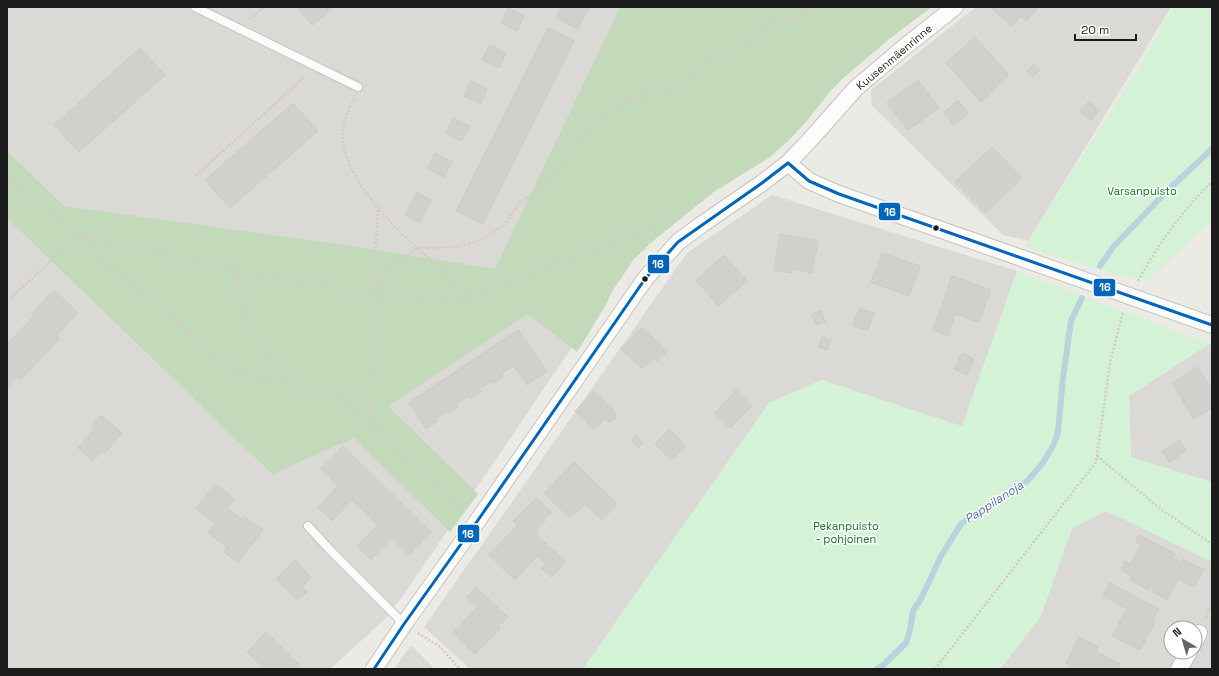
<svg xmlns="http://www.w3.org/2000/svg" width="1219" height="676" font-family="'Space Grotesk',sans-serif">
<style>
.residential{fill:#dad9d6;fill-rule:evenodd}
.forest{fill:#c2daba}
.park{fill:#d3f2d6}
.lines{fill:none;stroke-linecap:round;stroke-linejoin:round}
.stream{stroke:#b9d2de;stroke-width:6}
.building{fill:#d2d0cc;stroke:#cecbc6}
.service-casing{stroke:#c3c3c1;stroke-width:10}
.minor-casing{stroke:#c3c3c1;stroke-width:18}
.path{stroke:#d5c9c5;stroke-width:2.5;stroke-dasharray:2 2;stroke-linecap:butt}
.service{stroke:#fcfcfb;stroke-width:8}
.minor{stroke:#fcfcfb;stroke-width:16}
.bus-1-casing{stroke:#fff;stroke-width:6}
.bus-1{stroke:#0065bd;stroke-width:3}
.bus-dot{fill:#1c1c1c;stroke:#fff;stroke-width:1.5}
.labels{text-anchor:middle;stroke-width:3;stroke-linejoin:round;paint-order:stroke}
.street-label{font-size:11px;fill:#1c1c1c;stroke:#fff}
.park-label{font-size:11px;fill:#0d7821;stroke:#fff}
.water-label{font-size:12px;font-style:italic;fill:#4b70aa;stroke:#fff}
.line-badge{stroke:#fff;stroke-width:1.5}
.badge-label{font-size:11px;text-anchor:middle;font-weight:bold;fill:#fff}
</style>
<rect width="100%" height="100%" fill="#ebeae5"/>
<!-- residential -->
<path class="residential" d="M7,7H913L645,240L407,590L384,620L330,669H7Z
M976,7H1171L1028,241L1003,235L872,106L871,90Z
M772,195L1017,271L962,427L822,380L769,403L583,669H470L424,627L687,253Z
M1209,344L1212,345V669H1000L1040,618L1072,528L1106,511L1131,457L1129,396ZM1171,628H1195V652H1171Z
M411,645L435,669H394Z"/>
<!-- forest -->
<path class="forest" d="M620,7H932L893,36L842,79L829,93L806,122L788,141L769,158L715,191L653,241L634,259L613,290L604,308L577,352L528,314L388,406L478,494L450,532L354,438L272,474L7,218V151L64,206L359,247L495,269Z"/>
<!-- park -->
<path class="park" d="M1173,7H1212V221L1147,280L1125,277L1025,247L1141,64Z
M1017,271L1209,344L1129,396L1131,457L1212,482V562L1106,511L1072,528L1040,618L1000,669H583L769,403L822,380L962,426Z"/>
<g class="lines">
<!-- stream -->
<path class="stream" d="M1100,266L1114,246L1168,190L1212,149
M877,669L881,667L906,643L910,630L913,611L921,599L941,556L961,524L970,517L987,508L1027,481L1042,464L1053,446L1058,432L1063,378L1071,321L1082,298"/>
</g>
<!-- building -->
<path class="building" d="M296,7H334L313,25Z
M561,7H589L578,29L556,18Z
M991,7H1037L1038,8L1026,21L1021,16L1011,26Z
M508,8L524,16L517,31L501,23Z
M548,28L574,41L483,224L456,211Z
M975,37L1009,75L981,102L946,63Z
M490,45L506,53L499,68L482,60Z
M140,48L165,75L79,152L54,125Z
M1034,64L1040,70L1033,77L1027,71Z
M918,80L939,108L908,130L887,103Z
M471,81L487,89L480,104L464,96Z
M958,100L968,113L954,125L944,112Z
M1089,101L1099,111L1091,121L1080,111Z
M293,103L318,131L230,208L205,180Z
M453,118L470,126L462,141L446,133Z
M992,147L1022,178L986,213L955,182Z
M435,153L452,162L444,177L428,169Z
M417,192L431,200L420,223L405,215Z
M780,234L818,241L812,273L792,269V273L774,270Z
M882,253L920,266L909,296L871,282Z
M724,255L747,281L718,306L696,280Z
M952,276L991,290L979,322L955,314L948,336L933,330Z
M54,290L78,313L56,336L60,339L20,380L17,377L7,387V344L35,315L32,313Z
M859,308L874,313L868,330L853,326Z
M821,310L825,322L816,325L811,314Z
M642,327L667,351L658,361L654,358L642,369L621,349Z
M518,330L547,371L527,385L498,343Z
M822,336L831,340L827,350L818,347Z
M498,343L514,366L501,374L503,377L493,384L491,381L479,389L481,392L471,399L469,396L456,404L458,407L449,414L447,411L435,419L437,422L426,429L409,403Z
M962,353L974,359L967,375L954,369Z
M1198,367L1212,390V408L1194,419L1172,383Z
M736,390L752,406L730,428L715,413Z
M594,391L614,410L613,411L617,416L610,423L605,418L594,430L575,411Z
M101,415L122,433L105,453L102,451L93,461L78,448L94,429L91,426Z
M669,429L686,446L671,460L655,444Z
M636,435L643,443L638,448L631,440Z
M1179,440L1186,451L1169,462L1162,451Z
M343,446L431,532L409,555L392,538L387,543L373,530L378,525L352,500L347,505L333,491L338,486L321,469Z
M574,462L617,504L602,520L585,504L570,518L544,493Z
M215,484L235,499L227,508L242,519L244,516L263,530L238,563L224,552L227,547L208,533L215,523L196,509Z
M333,491L347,505L332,521L318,507Z
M536,498L552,512L545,519L530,505Z
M529,505L545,521L537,529L539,531L536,534L566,562L551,577L541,568L545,564L537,556L515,580L489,555L518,525L513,521Z
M373,530L387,543L371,559L357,546Z
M1139,535L1175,554L1173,558L1182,563L1183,559L1204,570L1194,587L1178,579L1167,600L1153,592L1155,589L1150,586L1148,590L1130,580L1132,576L1121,570L1125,561L1130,564L1141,545L1136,542Z
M295,560L311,577L302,587L307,592L298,600L276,579Z
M1110,583L1159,609L1152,620L1155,622L1140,650L1112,636L1127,609L1103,596Z
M476,587L508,617L498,626L501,628L475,654L453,633L477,607L467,597Z
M266,632L300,665L297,669H265L247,652Z
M1079,637L1098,647L1096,651L1120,664L1118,669H1069L1071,666L1066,663Z"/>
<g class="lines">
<!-- service casing -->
<g class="service-casing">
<path id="service" d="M195,7L358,87
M308,526L331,551L404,624"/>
</g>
<!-- minor casing -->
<g class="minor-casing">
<path id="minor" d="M788,163L809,181L839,194L1212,325
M1195,641L1199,633
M374,669L404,624L476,523L645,279L678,242L701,225L762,183L788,163L809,141L856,88L902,49L955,7
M1179,669L1189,652"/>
</g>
<!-- path -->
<path class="path" d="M250,19L264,7
M354,99C350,108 344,119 343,128C338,171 388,221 417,248L457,247L483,239L504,225L519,203L549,183L577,136L620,104L683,83L708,64L743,43L772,22L800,16L812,7
M7,176L18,186L79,234L119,276L154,302L237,373L336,392L463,510
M196,176L305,76
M79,234L259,278L453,302L680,216
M235,273C237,283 239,293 242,303C251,332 268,357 286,382
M1138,281C1158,244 1182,211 1212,182
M373,292L393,267L417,248L470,295
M373,292L378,209
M11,298L79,234
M374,426L366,389L375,348L383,294
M1097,456L1162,510L1212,544
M1206,618L1212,604
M418,633L440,647L460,669
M935,669L1096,462L1110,363L1123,312"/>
<!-- service -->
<use href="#service" class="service"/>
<!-- minor -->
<use href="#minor" class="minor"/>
<!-- bus-1 casing -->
<g class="bus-1-casing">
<path id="bus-1" d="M788,163L809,181L839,194L1212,325
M374,669L404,624L476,523L645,279L678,242L762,183L788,163"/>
</g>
<!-- bus-1 -->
<use href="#bus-1" class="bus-1"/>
</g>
<!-- markers -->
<g class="bus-dot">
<circle cx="936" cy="228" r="3.5"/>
<circle cx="645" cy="279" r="3.5"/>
</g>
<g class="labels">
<!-- street labels -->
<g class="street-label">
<text transform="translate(894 57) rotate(-40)" y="4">Kuusenmäenrinne</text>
</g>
<!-- park labels -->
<g class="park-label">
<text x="1142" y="195">Varsanpuisto</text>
<text x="846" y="530">Pekanpuisto<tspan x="846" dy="13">- pohjoinen</tspan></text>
</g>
<!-- water labels -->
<g class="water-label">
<text transform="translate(994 502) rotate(-33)" y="4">Pappilanoja</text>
</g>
</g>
<g class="line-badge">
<rect x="878" y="202" width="23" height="19" rx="4" fill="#0065bd"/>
<rect x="647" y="254" width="23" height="20" rx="4" fill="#0065bd"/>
<rect x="1093" y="278" width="23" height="19" rx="4" fill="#0065bd"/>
<rect x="457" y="524" width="23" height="19" rx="4" fill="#0065bd"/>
</g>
<g class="badge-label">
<text x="890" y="216">16</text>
<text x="658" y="268">16</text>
<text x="1105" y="291">16</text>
<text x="468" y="538">16</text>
</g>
<!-- border -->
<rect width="1219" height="676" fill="none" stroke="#1c1c1c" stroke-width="16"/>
<!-- north arrow -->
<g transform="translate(1183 640) rotate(322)"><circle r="19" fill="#ffffff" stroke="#a4a4a4"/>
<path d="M0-3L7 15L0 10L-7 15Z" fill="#646462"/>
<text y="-6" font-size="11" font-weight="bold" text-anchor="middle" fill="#1c1c1c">N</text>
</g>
<!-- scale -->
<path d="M1075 34v6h61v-6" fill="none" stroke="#1c1c1c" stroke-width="2"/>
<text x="1081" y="34" font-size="12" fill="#1c1c1c" stroke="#ffffff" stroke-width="3" paint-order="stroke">20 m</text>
</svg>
